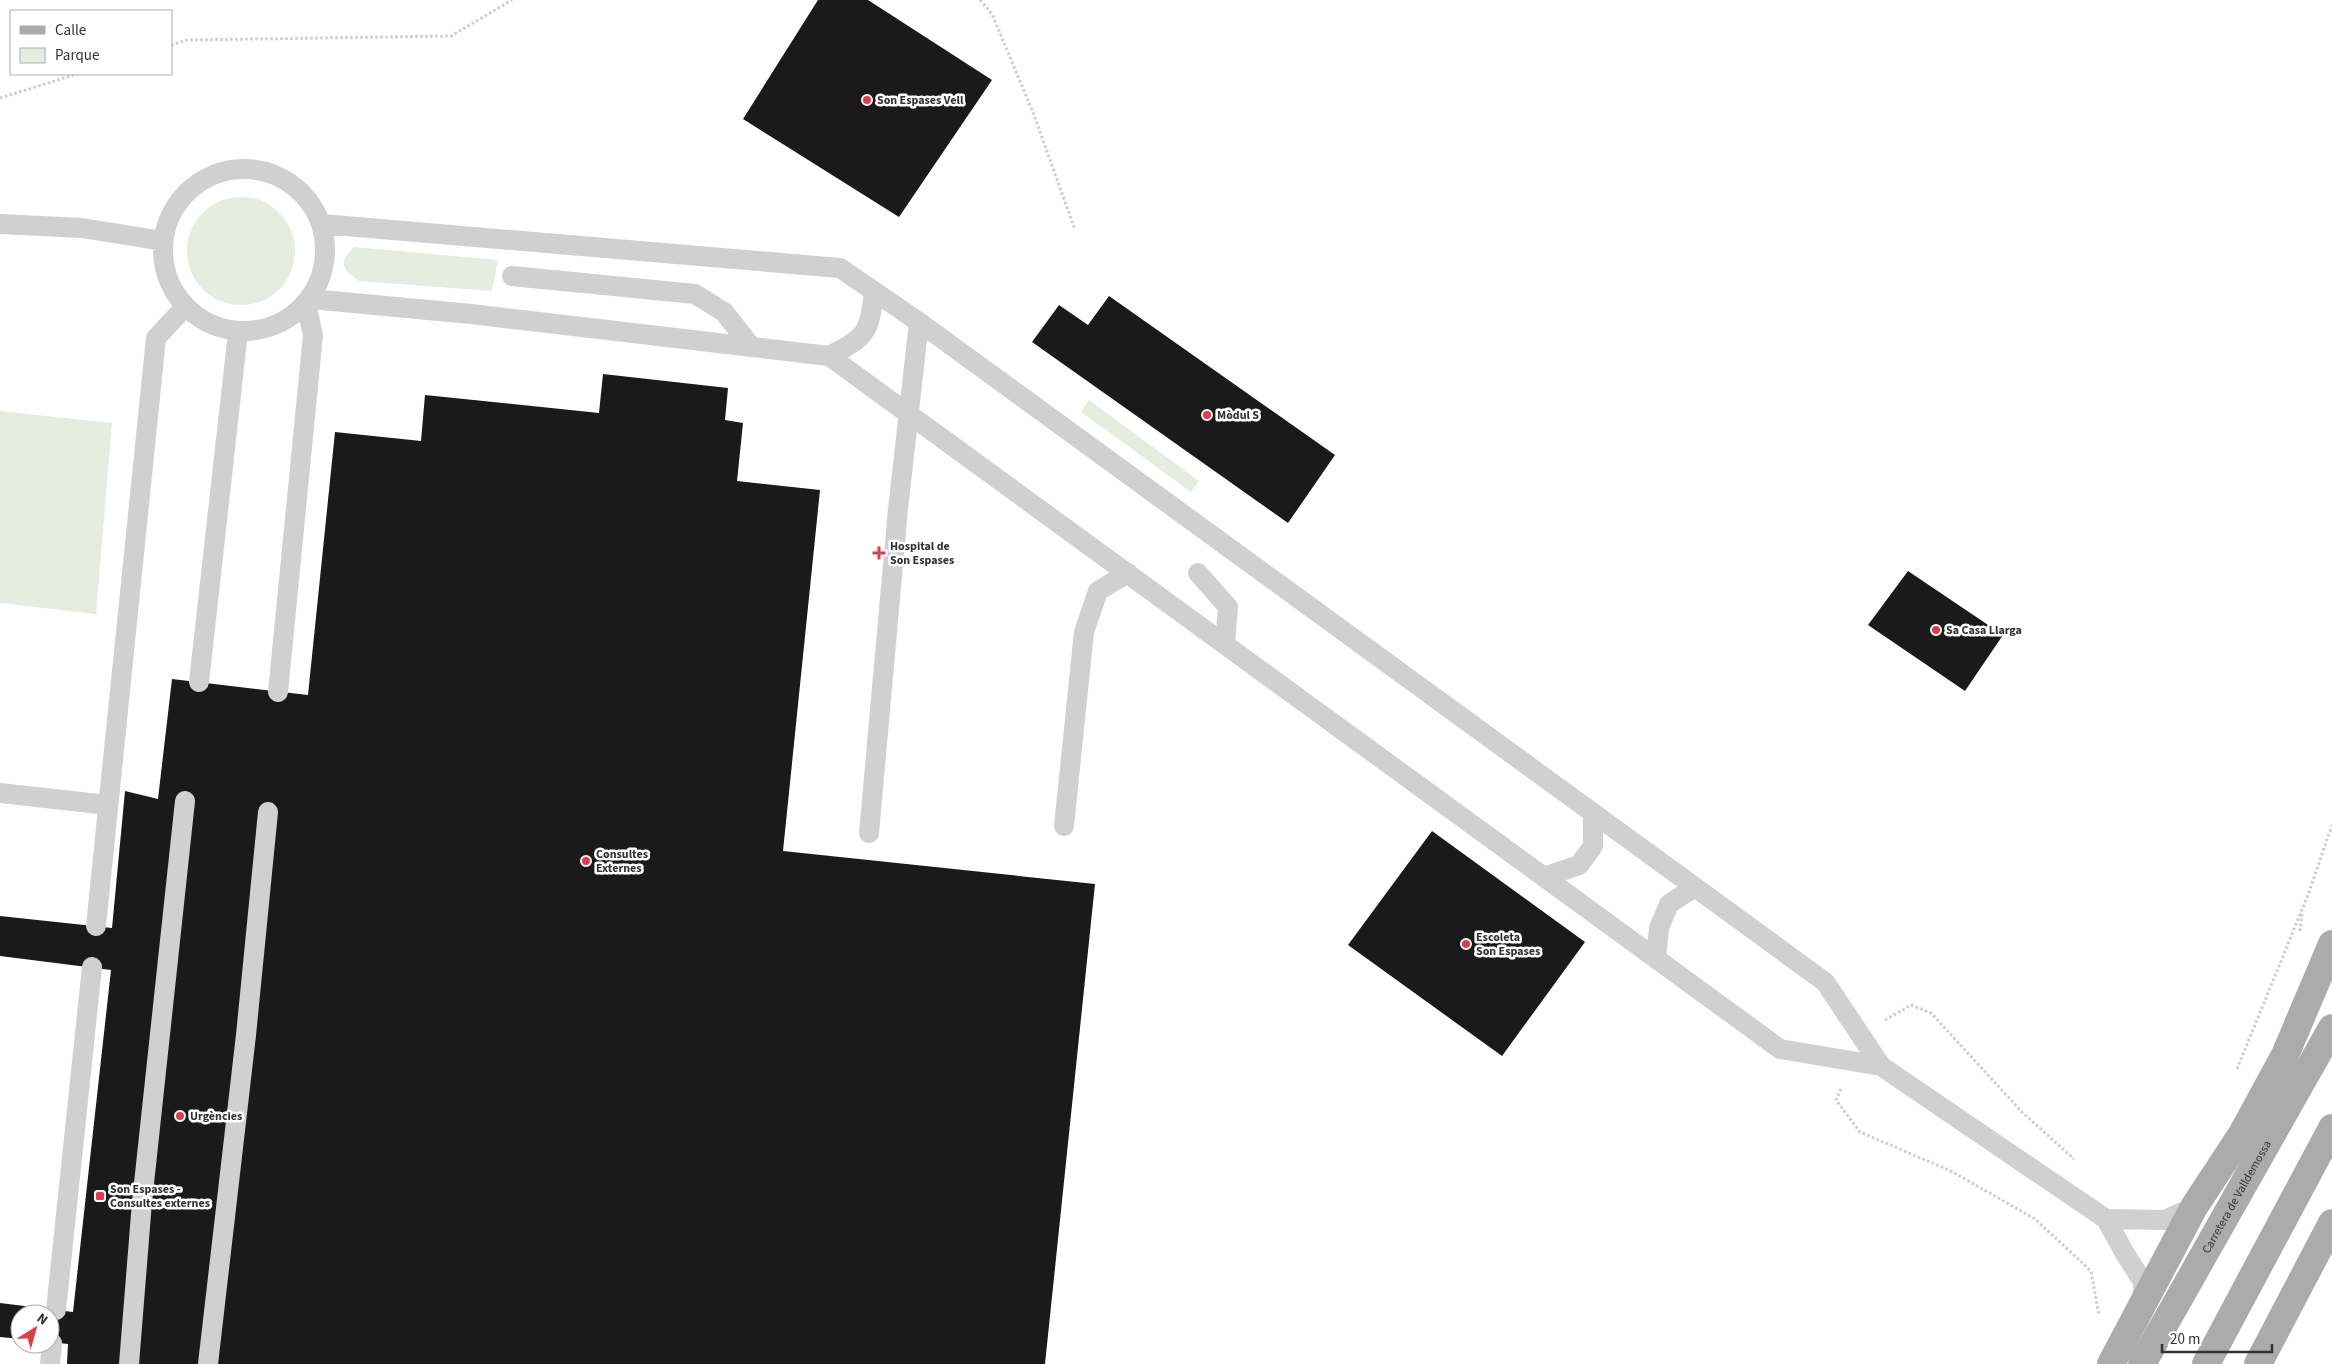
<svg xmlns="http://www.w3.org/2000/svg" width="2332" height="1364" font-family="'Source Sans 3',sans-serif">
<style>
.green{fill:#e6ecdf}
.building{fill:#1a1a1a}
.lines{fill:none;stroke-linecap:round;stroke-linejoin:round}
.path{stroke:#cdcdcd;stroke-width:3;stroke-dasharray:2.5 2.5;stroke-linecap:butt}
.service{stroke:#d0d0d0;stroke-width:20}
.primary{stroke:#ababab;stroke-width:28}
.poi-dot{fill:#e63946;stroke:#fff;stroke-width:2}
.labels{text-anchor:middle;stroke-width:5;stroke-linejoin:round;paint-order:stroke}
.poi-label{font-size:12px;font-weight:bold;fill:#333;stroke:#fff;text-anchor:start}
.street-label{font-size:12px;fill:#333;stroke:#fff}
</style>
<rect width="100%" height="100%" fill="#fff"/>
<!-- green -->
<path class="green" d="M187 251a54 54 0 1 1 108 0a54 54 0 1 1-108 0Z
M354,247L498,260L492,291L359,281C342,270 338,262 354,247Z
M1089,400L1199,481L1191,492L1081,412Z
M0,411L112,423L96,614L0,603Z"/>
<!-- building -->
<path class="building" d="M818,0H868L992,80L899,217L743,119Z
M1109,296L1335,455L1288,523L1032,342L1059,305L1088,325Z
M603,374L728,388L725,420L743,423L737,481L820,490L783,851L1095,884L1045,1364H67L68,1344L50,1342V1314H20V1339L0,1337V1303L73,1312L111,970L0,956V916L112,928L125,791L158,799L172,679L308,695L335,432L421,441L425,395L599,413Z
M1908,571L2003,635L1965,691L1868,625Z
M1432,831L1585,942L1502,1056L1348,945Z"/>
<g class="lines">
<!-- path -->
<path class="path" d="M980,0L992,14L1034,115L1075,230
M171,45L187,40L451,36L512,0
M0,98L77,74
M2300,931L2302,914
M1885,1020L1911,1005L1931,1013L2022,1112L2074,1159
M2237,1069L2308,895L2332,825
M1841,1089L1836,1100L1860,1132L1951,1171L2035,1219L2091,1271L2099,1316"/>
<!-- service -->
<path class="service" d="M163 250a81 81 0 1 1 162 0a81 81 0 1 1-162 0Z
M0,224L82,228L163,241
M322,224L840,268L919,322L1825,982L1881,1066L2106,1219L2124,1252L2143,1282V1304
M512,276L695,294L724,312L750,345
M311,299L471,314L829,356L1780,1049L1881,1066
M829,356C866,337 869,334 874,292
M1198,573L1228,607L1225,644
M199,682L238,332
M278,692L313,335L306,304
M0,793L108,805
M1064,826L1084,632L1098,591L1128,573
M869,833L898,509L919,322
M1544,877L1579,865L1593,846V813
M96,926L156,338L185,307
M1656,959L1659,928L1669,904L1695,887
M2106,1219L2165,1220L2194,1207
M56,1310L92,967
M50,1364L52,1343
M129,1364L142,1202L185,801
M208,1364L246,1035L268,812"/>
<!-- primary -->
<g class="primary">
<path d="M2111,1364L2194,1207L2242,1134L2285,1055L2332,944"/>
<path id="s1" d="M2142,1364L2332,1028"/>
<path d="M2206,1364L2332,1128"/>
<path d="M2258,1364L2332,1223"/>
</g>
</g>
<!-- markers -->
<g class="poi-dot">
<circle cx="867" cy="100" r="5"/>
<circle cx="1207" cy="415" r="5"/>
<path d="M876.5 545.5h5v5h5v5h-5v5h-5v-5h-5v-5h5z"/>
<circle cx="1936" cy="630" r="5"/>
<circle cx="586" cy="861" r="5"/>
<circle cx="1466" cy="944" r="5"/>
<circle cx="180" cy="1116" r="5"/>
<rect x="95" y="1191" width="10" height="10" rx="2.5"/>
</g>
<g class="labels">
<!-- poi labels -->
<g class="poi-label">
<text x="877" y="104">Son Espases Vell</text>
<text x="1217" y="419">Mòdul S</text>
<text x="890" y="550">Hospital de<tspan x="890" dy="14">Son Espases</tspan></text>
<text x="1946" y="634">Sa Casa Llarga</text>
<text x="596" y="858">Consultes<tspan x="596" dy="14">Externes</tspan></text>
<text x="1476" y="941">Escoleta<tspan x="1476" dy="14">Son Espases</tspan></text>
<text x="190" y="1120">Urgències</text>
<text x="110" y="1193">Son Espases -<tspan x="110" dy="14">Consultes externes</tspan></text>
</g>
<!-- street labels -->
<g class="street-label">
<text dy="4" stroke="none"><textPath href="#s1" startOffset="192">Carretera de Valldemossa</textPath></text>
</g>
</g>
<!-- legend -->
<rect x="10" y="10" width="162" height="65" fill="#ffffff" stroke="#adadad"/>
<rect x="20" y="26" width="25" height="8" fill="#ababab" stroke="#adadad"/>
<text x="55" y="35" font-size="15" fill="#333333">Calle</text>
<rect x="20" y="48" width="25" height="15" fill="#e6ecdf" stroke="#adadad"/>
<text x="55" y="60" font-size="15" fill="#333333">Parque</text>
<!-- north arrow -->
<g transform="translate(35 1329) rotate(37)"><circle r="24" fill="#ffffff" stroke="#adadad"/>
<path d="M0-4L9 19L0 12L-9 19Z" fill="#e63946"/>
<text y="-8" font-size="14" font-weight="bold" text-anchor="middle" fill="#333333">N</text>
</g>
<!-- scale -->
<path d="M2162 1344v8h110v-8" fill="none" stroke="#333333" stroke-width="2.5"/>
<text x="2170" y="1344" font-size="15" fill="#333333" stroke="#ffffff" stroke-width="4" paint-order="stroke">20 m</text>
</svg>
